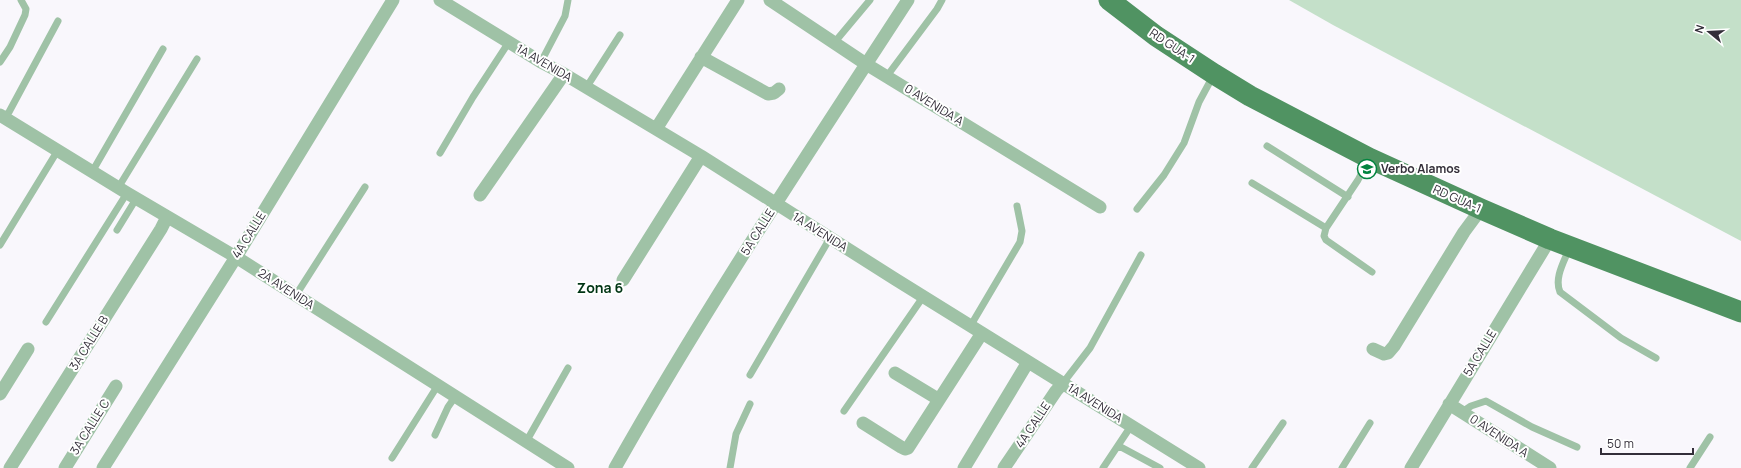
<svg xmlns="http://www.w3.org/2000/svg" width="1741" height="468" font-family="Manrope,sans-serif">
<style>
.green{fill:#c4e0c9}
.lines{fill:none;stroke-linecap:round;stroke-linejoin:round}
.service{stroke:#9fc2a6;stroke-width:7}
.minor{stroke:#9fc2a6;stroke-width:13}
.primary{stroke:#509362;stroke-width:21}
.labels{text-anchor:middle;stroke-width:4;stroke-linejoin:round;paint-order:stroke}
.street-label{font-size:12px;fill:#332e39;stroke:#fff}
.poi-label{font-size:12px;font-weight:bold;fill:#332e39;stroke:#fff;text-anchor:start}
.quarter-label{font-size:14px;font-weight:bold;fill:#003514;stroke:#fff}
</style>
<rect width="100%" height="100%" fill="#f9f7fc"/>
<!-- green -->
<path class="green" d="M1289,0H1741V241L1333,25Z"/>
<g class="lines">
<!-- service -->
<path class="service" d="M834,43L870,0
M0,62L10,47L25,15L26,9L21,0
M541,62L565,16L568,0
M887,76L937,9L942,0
M586,88L620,35
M3,118L9,112L58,21
M1267,146L1348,197
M440,153L473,97L509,42
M1369,159L1358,180L1326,228L1324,236L1326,240L1372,272
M92,172L163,49
M1252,183L1326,228
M118,188L197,59
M1137,209L1164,175L1184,143L1199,102L1213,76
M117,230L136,199
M0,245L58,150
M1569,249C1564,262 1554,278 1560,292L1621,338L1656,358
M296,295L365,187
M46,322L127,193
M971,325L1020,242L1022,231L1017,206
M750,375L830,238
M1063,383L1090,348L1141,255
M844,411L923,297
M1462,412L1471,406L1486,401L1532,427L1577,447
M435,435L448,407L455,397
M526,442L568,368
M1119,446L1160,468
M392,458L438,385
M730,468L736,434L750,404
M1103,468L1131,426
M1252,468L1283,423
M1342,468L1370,423
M1690,468L1710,437"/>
<!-- minor -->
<path class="minor" d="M440,0L541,62L564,74L701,156L895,279L1199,468
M770,0L866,64L1100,207
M701,57L768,94L774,93L779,89
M0,115L127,193L236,257L568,468
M656,129L738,0
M480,195L564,74
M623,280L701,156
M1373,349L1384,354L1388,353L1394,346L1464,232L1481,209
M895,373L938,399
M0,394L28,349
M1449,404L1550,468
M863,423L901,447L905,449L908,448L982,333
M10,468L161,229L167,217
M65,468L116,386
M103,468L236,257L393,0
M615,468C705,308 808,154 908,0
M964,468L1028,362
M1004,468L1056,391L1063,383
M1411,468L1550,239"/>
<!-- primary -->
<path class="primary" d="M1109,0L1156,36L1214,74L1250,96L1369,158L1481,209L1550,239L1741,312"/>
</g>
<!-- icons -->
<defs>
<g id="school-ring" transform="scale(1)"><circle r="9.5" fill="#fff" stroke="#02843f" stroke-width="1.5"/><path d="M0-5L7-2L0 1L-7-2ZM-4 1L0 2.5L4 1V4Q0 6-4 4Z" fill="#02843f"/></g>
</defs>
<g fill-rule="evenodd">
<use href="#school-ring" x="1367" y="169"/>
</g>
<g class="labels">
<!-- street labels -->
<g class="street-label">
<text transform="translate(1172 46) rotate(34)" y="4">RD GUA-1</text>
<text transform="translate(544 63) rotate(30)" y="4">1A AVENIDA</text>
<text transform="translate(934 105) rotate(32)" y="4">0 AVENIDA A</text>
<text transform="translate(1457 199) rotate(24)" y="4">RD GUA-1</text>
<text transform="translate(758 232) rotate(-58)" y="4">5A CALLE</text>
<text transform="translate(820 232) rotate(32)" y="4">1A AVENIDA</text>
<text transform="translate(249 235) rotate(-58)" y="4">4A CALLE</text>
<text transform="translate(286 289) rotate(33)" y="4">2A AVENIDA</text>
<text transform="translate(89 343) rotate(-58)" y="4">3A CALLE B</text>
<text transform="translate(1480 353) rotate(-59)" y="4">5A CALLE</text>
<text transform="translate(1095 403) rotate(32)" y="4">1A AVENIDA</text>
<text transform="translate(1033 425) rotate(-56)" y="4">4A CALLE</text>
<text transform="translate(90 427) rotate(-58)" y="4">3A CALLE C</text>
<text transform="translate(1499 436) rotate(33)" y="4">0 AVENIDA A</text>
</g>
<!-- poi labels -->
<g class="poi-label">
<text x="1381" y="173">Verbo Alamos</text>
</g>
<!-- quarter labels -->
<g class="quarter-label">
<text x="600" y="293">Zona 6</text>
</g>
</g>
<!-- north arrow -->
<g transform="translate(1709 32) rotate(288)" stroke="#ffffff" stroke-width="3" paint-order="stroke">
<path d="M0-3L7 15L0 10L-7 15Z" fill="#332e39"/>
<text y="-6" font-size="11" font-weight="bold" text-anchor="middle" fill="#332e39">N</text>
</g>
<!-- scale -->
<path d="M1601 448v6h92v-6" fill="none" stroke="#332e39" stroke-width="2"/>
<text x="1607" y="448" font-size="12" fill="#332e39" stroke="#ffffff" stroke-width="3" paint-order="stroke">50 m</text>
</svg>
